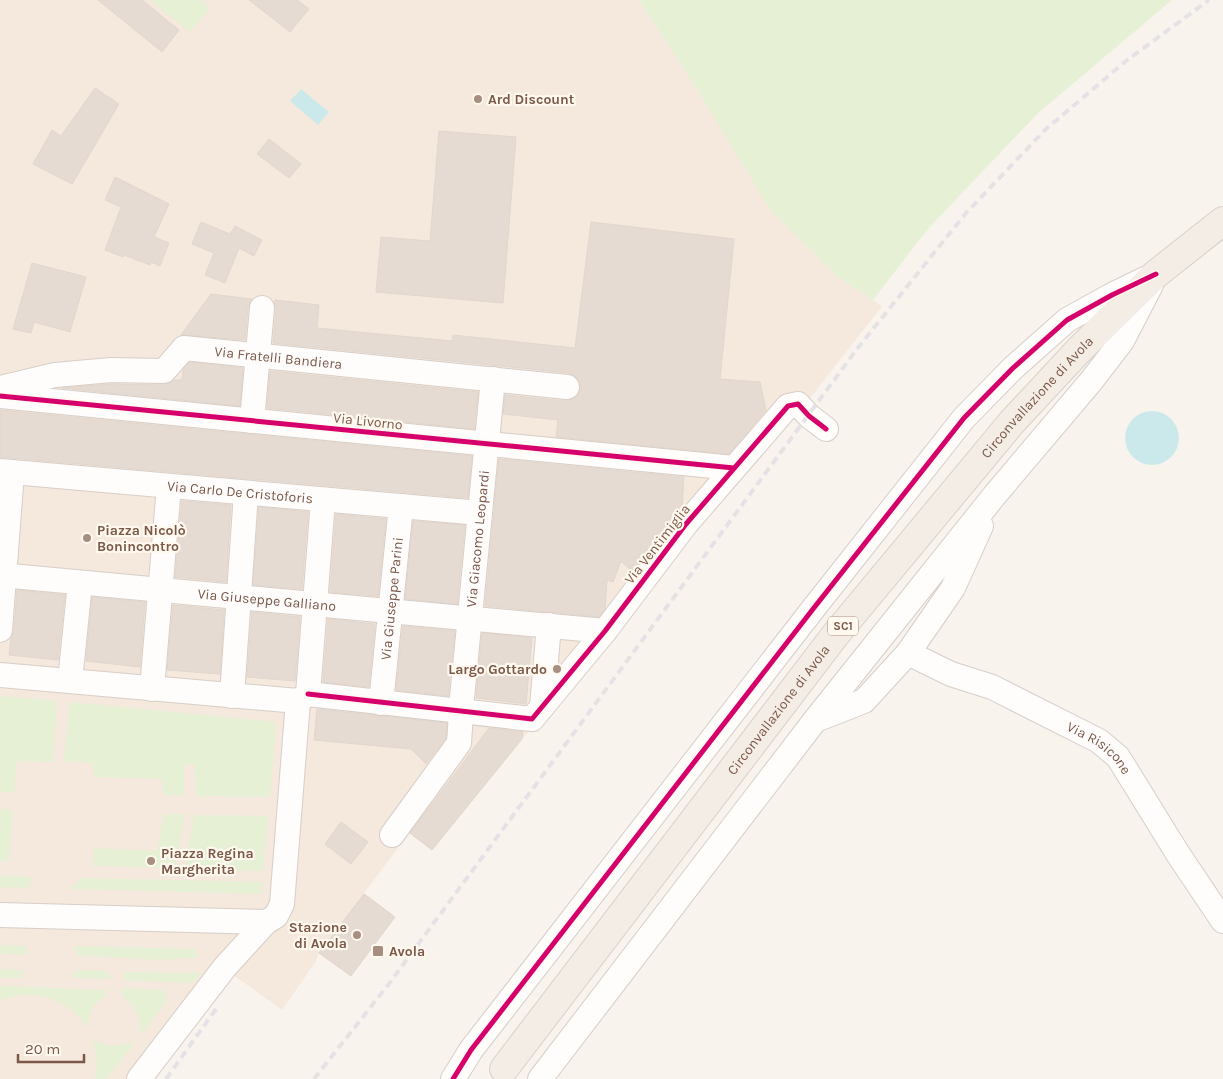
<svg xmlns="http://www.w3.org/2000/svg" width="1223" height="1079" font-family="Karla,sans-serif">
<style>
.residential{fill:#f5e8dc}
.green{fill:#e5f0d5}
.water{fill:#cbe9eb}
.building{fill:#e5dbd3;stroke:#e3d6cd}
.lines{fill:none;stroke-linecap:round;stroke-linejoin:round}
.minor-casing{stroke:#d7cec8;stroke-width:26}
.major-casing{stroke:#dad0c9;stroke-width:30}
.minor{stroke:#fefdfc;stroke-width:24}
.major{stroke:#f3ede5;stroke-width:28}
.rail{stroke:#e5e2e6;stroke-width:4;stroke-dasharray:8 5;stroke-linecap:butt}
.cycleway-casing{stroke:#fff8ee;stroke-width:8}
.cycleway{stroke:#d6006c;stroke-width:5}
.poi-dot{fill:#a78e81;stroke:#fff8ee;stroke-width:2}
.labels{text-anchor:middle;stroke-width:4.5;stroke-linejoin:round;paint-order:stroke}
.shield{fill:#fff8ee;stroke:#a3887a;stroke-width:1}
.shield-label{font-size:12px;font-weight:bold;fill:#7b5848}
.poi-label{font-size:14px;font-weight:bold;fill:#7b5848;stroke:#fff8ee;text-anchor:start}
.street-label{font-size:14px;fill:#7b5848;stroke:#fff8ee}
</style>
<rect width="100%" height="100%" fill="#f8f3ec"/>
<!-- residential -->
<path class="residential" d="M0,0H639L700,94L838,277L882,306L810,398L792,415L741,472L621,621L538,732L529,731L432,850L409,833L364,893L395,917L351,976L319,953L316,961L282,1010L232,974L154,1079H0Z"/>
<!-- green -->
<path class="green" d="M150,0H201L206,4L209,9L190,32Z
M639,0H1172L1038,113L926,231L873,300L838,277L771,211L700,94Z
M0,696L57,701L53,762L17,761L14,792H0Z
M70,702L276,722L270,797L196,796L194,764H184V796L163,795L162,779L94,777L93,763L64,761Z
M0,809L13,810L9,861H0Z
M164,814H185L175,868L93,866L94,848L157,851Z
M194,815L268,816L263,871L185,869Z
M0,876L31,877L29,888L0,887Z
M81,878L263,882L262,894L69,889Z
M0,945L27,946L26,955L0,954Z
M75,946L196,949L198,957L159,960L76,955Z
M0,969L22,970L24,972L23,977L20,978H0Z
M77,970L108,971L111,977L108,979L74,978L72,975Z
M126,972L201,973L193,983L124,980L122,975Z
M0,986L105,990L107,996C93,1002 88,1013 88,1028C66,997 36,988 0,1000Z
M129,988L163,990L166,995L167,1000L143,1033L139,1030C140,1014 136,1005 122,997V989Z
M93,1040C106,1045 116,1049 129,1042L133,1045L106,1079H95L97,1061Z"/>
<!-- water -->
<path class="water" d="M301,89L329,112L318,125L290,101Z
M1125 438a27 27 0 1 1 54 0a27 27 0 1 1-54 0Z"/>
<!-- building -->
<path class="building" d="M98,0H142L179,30L162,52Z
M249,0H297L309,9L290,32Z
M95,88L119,104L72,184L33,164L52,130L61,136Z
M439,131L516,137L503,303L376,292L381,237L430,241Z
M269,139L301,164L289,178L257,154Z
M115,177L169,204L154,237L169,243L160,266L151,262L150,265L124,255L123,257L105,250L121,207L105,200Z
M201,222L230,234L235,226L262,240L254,256L239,248L225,283L205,275L214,253L192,244Z
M591,222L734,239L720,379L760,382L766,410L729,454L556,437L558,420L503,414L505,395L566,401L573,399L578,395L581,388L580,382L575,376L569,373L273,343L276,309L274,301L275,300L319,305L317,328L452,341L453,335L575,348Z
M32,263L86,277L70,332L34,322L31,333L13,329Z
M211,294L252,299L248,307L245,340L181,335Z
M190,362L243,368L240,406L62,388L111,384L164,385L170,383L175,380H182L183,370Z
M270,371L478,392L474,429L267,408Z
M0,410L472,456L468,498L0,457Z
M499,459L684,477L682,508L633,572L621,561L613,582L607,580L605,609L599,617L485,606Z
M182,501L231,505L226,582L175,577Z
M259,507L308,512L302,589L253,585Z
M336,514L386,519L378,596L330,592Z
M413,521L465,525L457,604L405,599Z
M17,590L65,595L58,660L9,655L11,638L14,631Z
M92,597L145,602L140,667L86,661Z
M173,605L224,610L220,674L167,670Z
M252,612L300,617L295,681L247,677Z
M328,619L375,624L369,687L323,682Z
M403,626L455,631L448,696L396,690Z
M482,633L532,638L526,704L476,698Z
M317,709L447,723L446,738L426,764L411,749L314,740Z
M489,728L523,732L522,739L432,850L410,833Z
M341,822L368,842L351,864L325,844Z
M364,894L395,917L351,976L319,953Z"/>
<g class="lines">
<!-- minor casing -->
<g class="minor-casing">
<g id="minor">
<path id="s1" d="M0,388L55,375L111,370L164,371L184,348L567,387"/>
<path d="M0,396L734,468"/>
<path d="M252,421L262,308"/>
<path id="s2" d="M0,471L480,513"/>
<path id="s3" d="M0,575L605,631"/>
<path d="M0,630L12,472"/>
<path id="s4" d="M908,653L951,674L992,687L1099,741L1118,757L1178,854L1223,921"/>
<path d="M0,675L298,701L308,694L323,500"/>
<path d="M70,681L80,583"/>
<path d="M152,689L169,486"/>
<path d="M308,694L532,719L605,631L686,524L788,406L798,404L809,416L826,429"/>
<path d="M232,696L246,493"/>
<path id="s5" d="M381,703L401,506"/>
<path d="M542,707L549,625"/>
<path d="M818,719L864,701L908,653L953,588L981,526"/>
<path id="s6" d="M392,835L459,743L462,698L493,379"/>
<path d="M0,915L266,922"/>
<path d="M139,1079L225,967L266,922L276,916L282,904L298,701"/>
<path d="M453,1079L471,1050L813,609L964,418L1013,368L1067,320L1112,295L1145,279"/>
<path d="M540,1079L816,719L994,496L1092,380L1122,341L1151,285"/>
</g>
</g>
<!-- major casing -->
<g class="major-casing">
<g id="major">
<path id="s7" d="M504,1069L836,634L1012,422L1079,350L1156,274L1223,221"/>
</g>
</g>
<!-- minor -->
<use href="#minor" class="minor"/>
<!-- major -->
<use href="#major" class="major"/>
<!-- rail -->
<path class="rail" d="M166,1079L216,1009
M314,1079L388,985L857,349L966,213L1045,130L1126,61L1209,0"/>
<!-- cycleway casing -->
<g class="cycleway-casing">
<path id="cycleway" d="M0,396L734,468
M308,694L532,719L605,631L686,524L788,406L798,404L809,416L826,429
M453,1079L471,1050L813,609L964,418L1013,368L1067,320L1112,295L1156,274"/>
</g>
<!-- cycleway -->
<use href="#cycleway" class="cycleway"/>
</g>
<!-- markers -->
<g class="poi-dot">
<circle cx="478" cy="99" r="5"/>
<circle cx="87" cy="538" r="5"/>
<circle cx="557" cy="669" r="5"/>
<circle cx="151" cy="861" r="5"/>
<circle cx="357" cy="935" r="5"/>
<rect x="372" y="945" width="12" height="12" rx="2.5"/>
</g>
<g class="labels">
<!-- shield labels -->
<rect class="shield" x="828" y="616.5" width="30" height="19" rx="4"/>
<g class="shield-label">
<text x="843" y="630">SC1</text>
</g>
<!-- poi labels -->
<g class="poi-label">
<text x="488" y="104">Ard Discount</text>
<text x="97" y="535">Piazza Nicolò<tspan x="97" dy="16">Bonincontro</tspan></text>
<text x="547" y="674" text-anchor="end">Largo Gottardo</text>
<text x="161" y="858">Piazza Regina<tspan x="161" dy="16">Margherita</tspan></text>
<text x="347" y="932" text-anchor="end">Stazione<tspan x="347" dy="16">di Avola</tspan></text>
<text x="389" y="956">Avola</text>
</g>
<!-- street labels -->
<g class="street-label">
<text dy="5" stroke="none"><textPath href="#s1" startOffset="291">Via Fratelli Bandiera</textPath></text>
<text dy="5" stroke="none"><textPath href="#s7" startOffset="858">Circonvallazione di Avola</textPath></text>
<text transform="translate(368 421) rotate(6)" y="5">Via Livorno</text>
<text dy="5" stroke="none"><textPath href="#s2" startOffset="241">Via Carlo De Cristoforis</textPath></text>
<text dy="5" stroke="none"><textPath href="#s6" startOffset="319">Via Giacomo Leopardi</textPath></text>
<text transform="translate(657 544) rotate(-52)" y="5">Via Ventimiglia</text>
<text dy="5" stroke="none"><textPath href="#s5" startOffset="105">Via Giuseppe Parini</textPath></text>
<text dy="5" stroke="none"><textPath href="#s3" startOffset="268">Via Giuseppe Galliano</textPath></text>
<text dy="5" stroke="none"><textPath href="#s7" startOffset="452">Circonvallazione di Avola</textPath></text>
<text dy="5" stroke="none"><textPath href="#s4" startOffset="215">Via Risicone</textPath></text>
</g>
</g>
<!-- scale -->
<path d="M18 1054v8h66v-8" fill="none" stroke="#7b5848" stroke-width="2.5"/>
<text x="25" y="1054" font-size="15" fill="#7b5848" stroke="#fff8ee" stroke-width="4" paint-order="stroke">20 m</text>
</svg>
